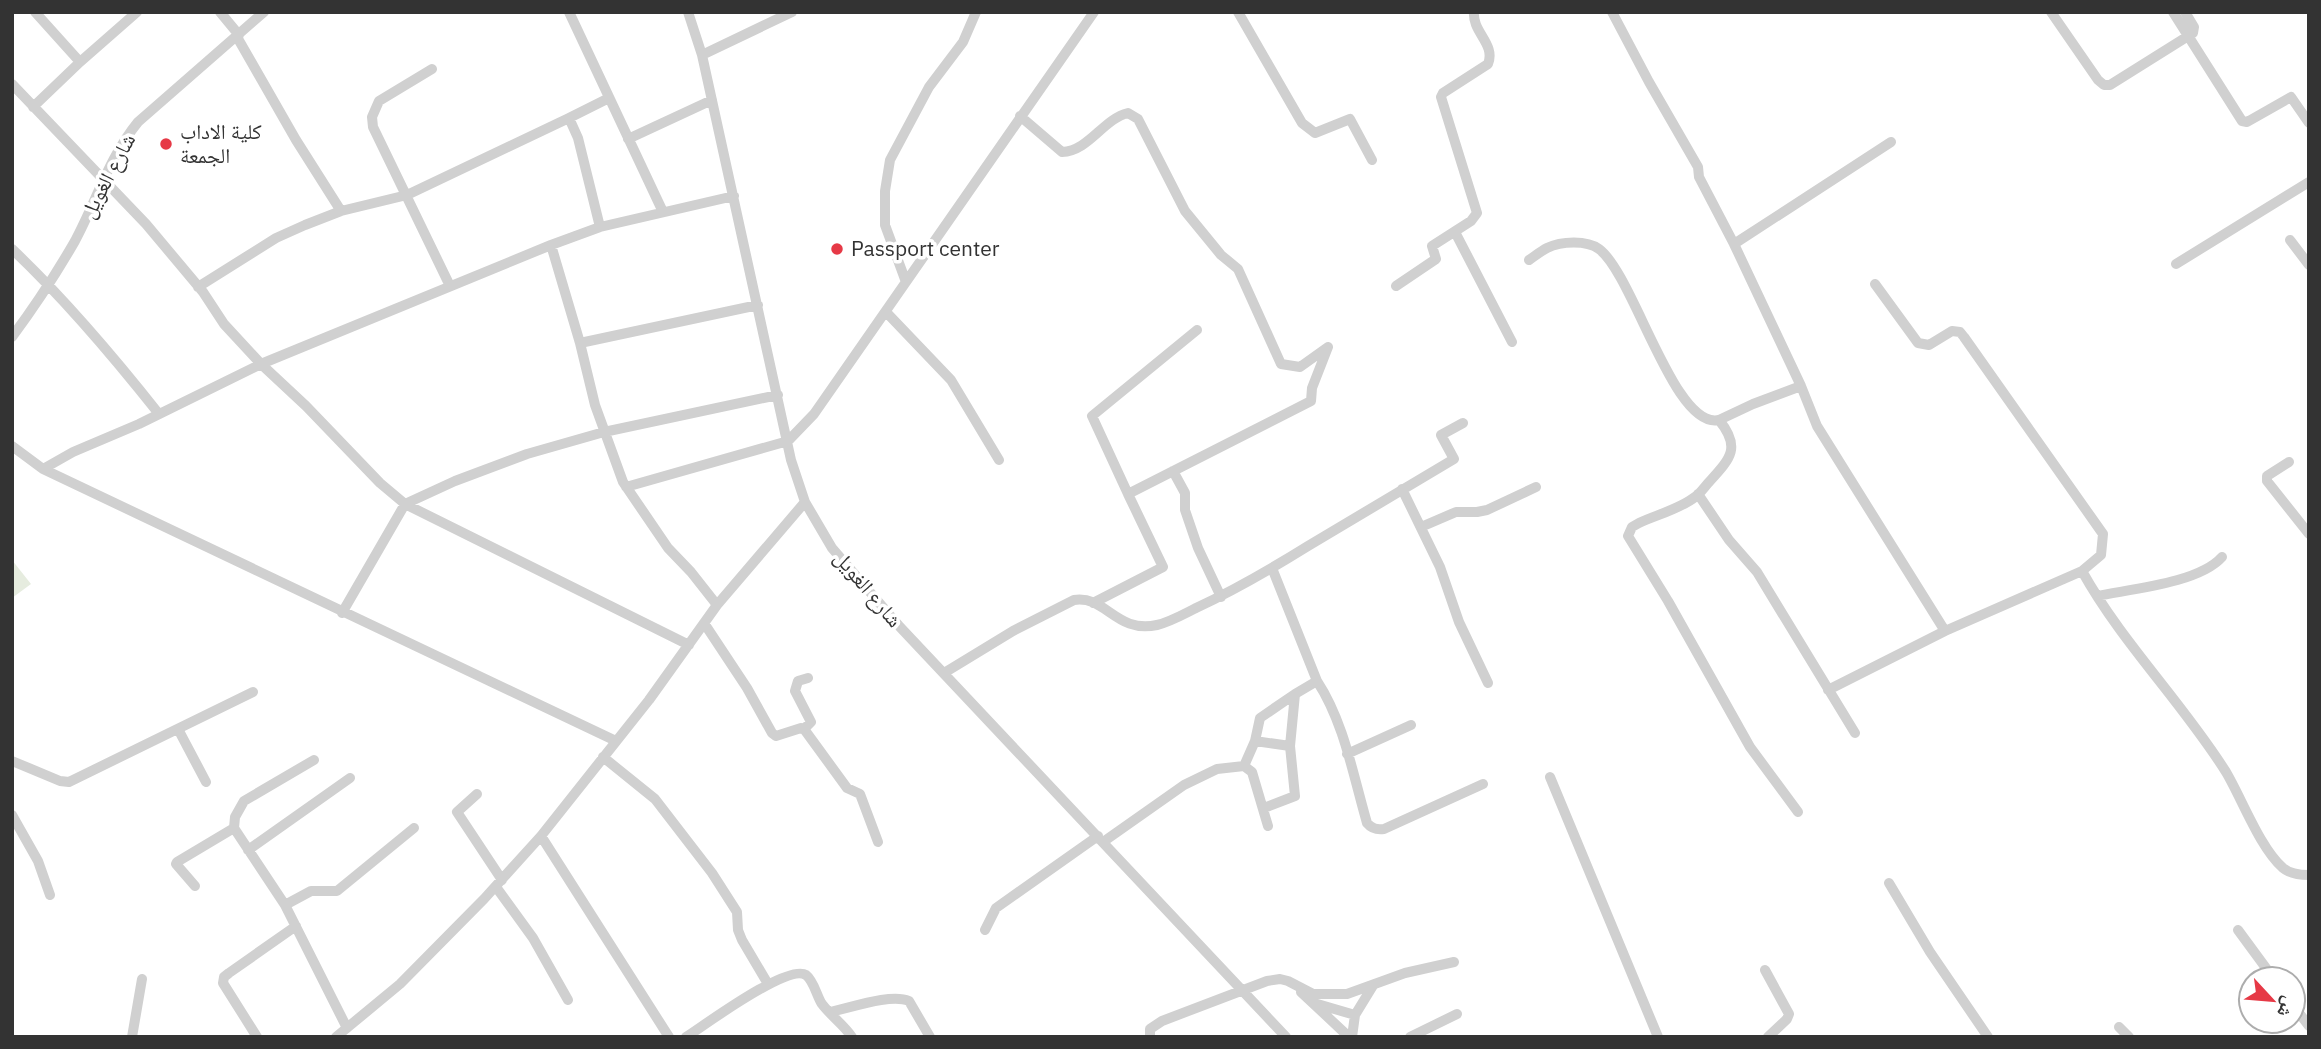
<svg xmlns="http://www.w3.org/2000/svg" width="2321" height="1049" font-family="'IBM Plex Sans','Noto Naskh Arabic',sans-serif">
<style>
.green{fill:#e6ecdf}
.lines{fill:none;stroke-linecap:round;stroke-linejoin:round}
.minor{stroke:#d0d0d0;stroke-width:10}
.poi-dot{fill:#e63946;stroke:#fff;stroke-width:2.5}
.labels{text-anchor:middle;stroke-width:7;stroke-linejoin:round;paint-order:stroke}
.poi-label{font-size:21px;fill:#333;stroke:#fff;text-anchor:start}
.street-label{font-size:21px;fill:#333;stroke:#fff}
</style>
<rect width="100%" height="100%" fill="#fff"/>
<!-- green -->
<path class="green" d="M12,560L31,584L12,598Z"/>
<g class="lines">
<!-- minor -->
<path class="minor" d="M35,12L80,62L137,12
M220,12L239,35
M569,12L663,212
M688,12L702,55L791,460L805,502L832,548L900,627L1286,1037
M1238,12L1302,123L1315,133L1350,119L1372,160
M1612,12L1649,82L1698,167L1699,177L1734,244L1801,386L1817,426L1945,631L2082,571C2122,643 2182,702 2226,772C2242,799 2260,848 2283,868C2290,874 2300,875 2309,875
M2051,12L2098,80L2104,85H2110L2193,33L2194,27L2185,12
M2173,12L2242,121L2247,122L2291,97L2309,123
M237,37L296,140L341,211
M702,55L792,12
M432,69L379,101L372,117L373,127L450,286
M12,84L146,224L203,292L224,324L261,364L306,406L380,483L405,504L689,645
M33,107L80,62
M1020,116L1062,152C1089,151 1103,119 1128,113L1138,119L1185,211L1221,255L1238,269L1281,364L1300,367L1328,347L1312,388L1311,401L1128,494L1163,567L1093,603
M628,139L712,100
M600,227L578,138L569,118L609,98
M1455,232L1512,342
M2290,240L2309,265
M1734,244L1891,142
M551,245L580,343L595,405L623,482L668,548L691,572L717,605
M12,249C66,300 113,356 159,414
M1529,260C1535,256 1541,251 1547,248C1561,241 1587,240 1599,249C1634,275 1674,430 1719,420
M2176,264L2309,182
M906,282L885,225V191L890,160L929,87L963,42L976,12
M1875,284L1918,343L1929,345L1952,331L1960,332L1964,337L2103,534L2101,555L2082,571
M1396,286L1436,259L1432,246L1471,221L1477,213L1441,97L1443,93L1488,64C1496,44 1472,32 1474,12
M198,287L276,238L305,225L341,211L407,195L569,118
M886,312L951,380L999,460
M12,337C35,306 56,274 75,241C97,200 108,159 138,122L264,12
M580,343L758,305
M12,446L43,469L616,741
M2289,462L2267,476V481L2309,534
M43,469L73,452L139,424L261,364L551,245L600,227L734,196
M1173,471L1185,493V510L1198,548L1221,597
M626,487L788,441L814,414L1094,12
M1402,489L1440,567L1459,622L1488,683
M1128,494L1092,416L1197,330
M1698,494L1729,540L1757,572L1855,733
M1421,527L1456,512H1477L1487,510L1536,487
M1272,568L1317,681C1344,722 1353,775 1367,823C1372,829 1377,830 1384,829L1483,784
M2097,596C2131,589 2199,583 2222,557
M342,613L405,504L455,481L527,454L604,432L778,395
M704,623L747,688L772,733L776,736L801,728L804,729L811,722L795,691L798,681L808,678
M944,673L1013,631L1074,600C1106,595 1116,634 1157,625C1170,622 1184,614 1196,608C1235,590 1271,569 1308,546C1356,517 1405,488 1454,459L1441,435L1463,423
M1828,690L1945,631
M178,729L206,782
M804,729L847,788L860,794L878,842
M1290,746L1255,741L1260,718L1295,694
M1347,754L1411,725
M603,757L655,799L712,873L737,912L738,930L742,940L768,984
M12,761L60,781L69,782L253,692
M1244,766L1255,741
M1550,777L1658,1037
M477,794L457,812L502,880
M1264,808L1295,796L1290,746L1295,694L1317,681
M1798,812L1750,747L1668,601L1628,536L1632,527L1639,523C1656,515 1680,509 1695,497C1701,493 1705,486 1710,481C1731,458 1741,447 1719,420L1753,404L1801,386
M12,815L38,861L50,895
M234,828L235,817L244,801L314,760
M541,836L669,1037
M1103,842L1184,785L1217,769L1244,766L1252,772L1268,826
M248,850L350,778
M1889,883L1930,952L1988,1037
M195,886L176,864L177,862L234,828L285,905L347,1028
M496,887L533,938L568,1000
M285,905L311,891H337L414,828
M985,930L996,908L1098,836
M2238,930L2274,979
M1765,970L1789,1014L1787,1019L1768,1037
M1301,992L1349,1037
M1314,1003L1355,1015
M2293,1005L2309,1026
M830,1012C850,1008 891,993 909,1001L930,1037
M2119,1027L2129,1037
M132,1037L142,979
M257,1037L223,983L224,977L229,973L296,926
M336,1037L400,984L484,899L541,836L649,700L717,605L805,502
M686,1037C705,1025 788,963 806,975C814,981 817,997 822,1004C831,1016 843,1024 852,1037
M1150,1037V1029L1162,1021L1267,981L1280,979L1288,981L1313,994H1347L1405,973L1454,962
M1352,1037L1355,1015L1374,984
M1410,1037L1457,1014"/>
</g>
<!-- markers -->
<g class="poi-dot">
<circle cx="166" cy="144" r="7"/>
<circle cx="837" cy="249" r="7"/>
</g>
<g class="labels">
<!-- poi labels -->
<g class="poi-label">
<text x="180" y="139">كلية اﻻداب<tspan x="180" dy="24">الجمعة</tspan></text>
<text x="851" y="256">Passport center</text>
</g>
<!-- street labels -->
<g class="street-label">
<text transform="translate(108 176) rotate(-62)" y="7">شارع الغويل</text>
<text transform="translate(868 589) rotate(50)" y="7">شارع الغويل</text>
</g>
</g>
<!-- border -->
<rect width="2321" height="1049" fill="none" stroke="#333333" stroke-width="28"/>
<!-- north arrow -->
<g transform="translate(2272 1000) rotate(116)"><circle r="33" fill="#ffffff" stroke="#adadad" stroke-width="2"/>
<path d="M0-5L12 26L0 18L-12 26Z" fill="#e63946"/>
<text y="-10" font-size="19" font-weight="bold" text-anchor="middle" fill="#333333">ش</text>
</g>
</svg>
